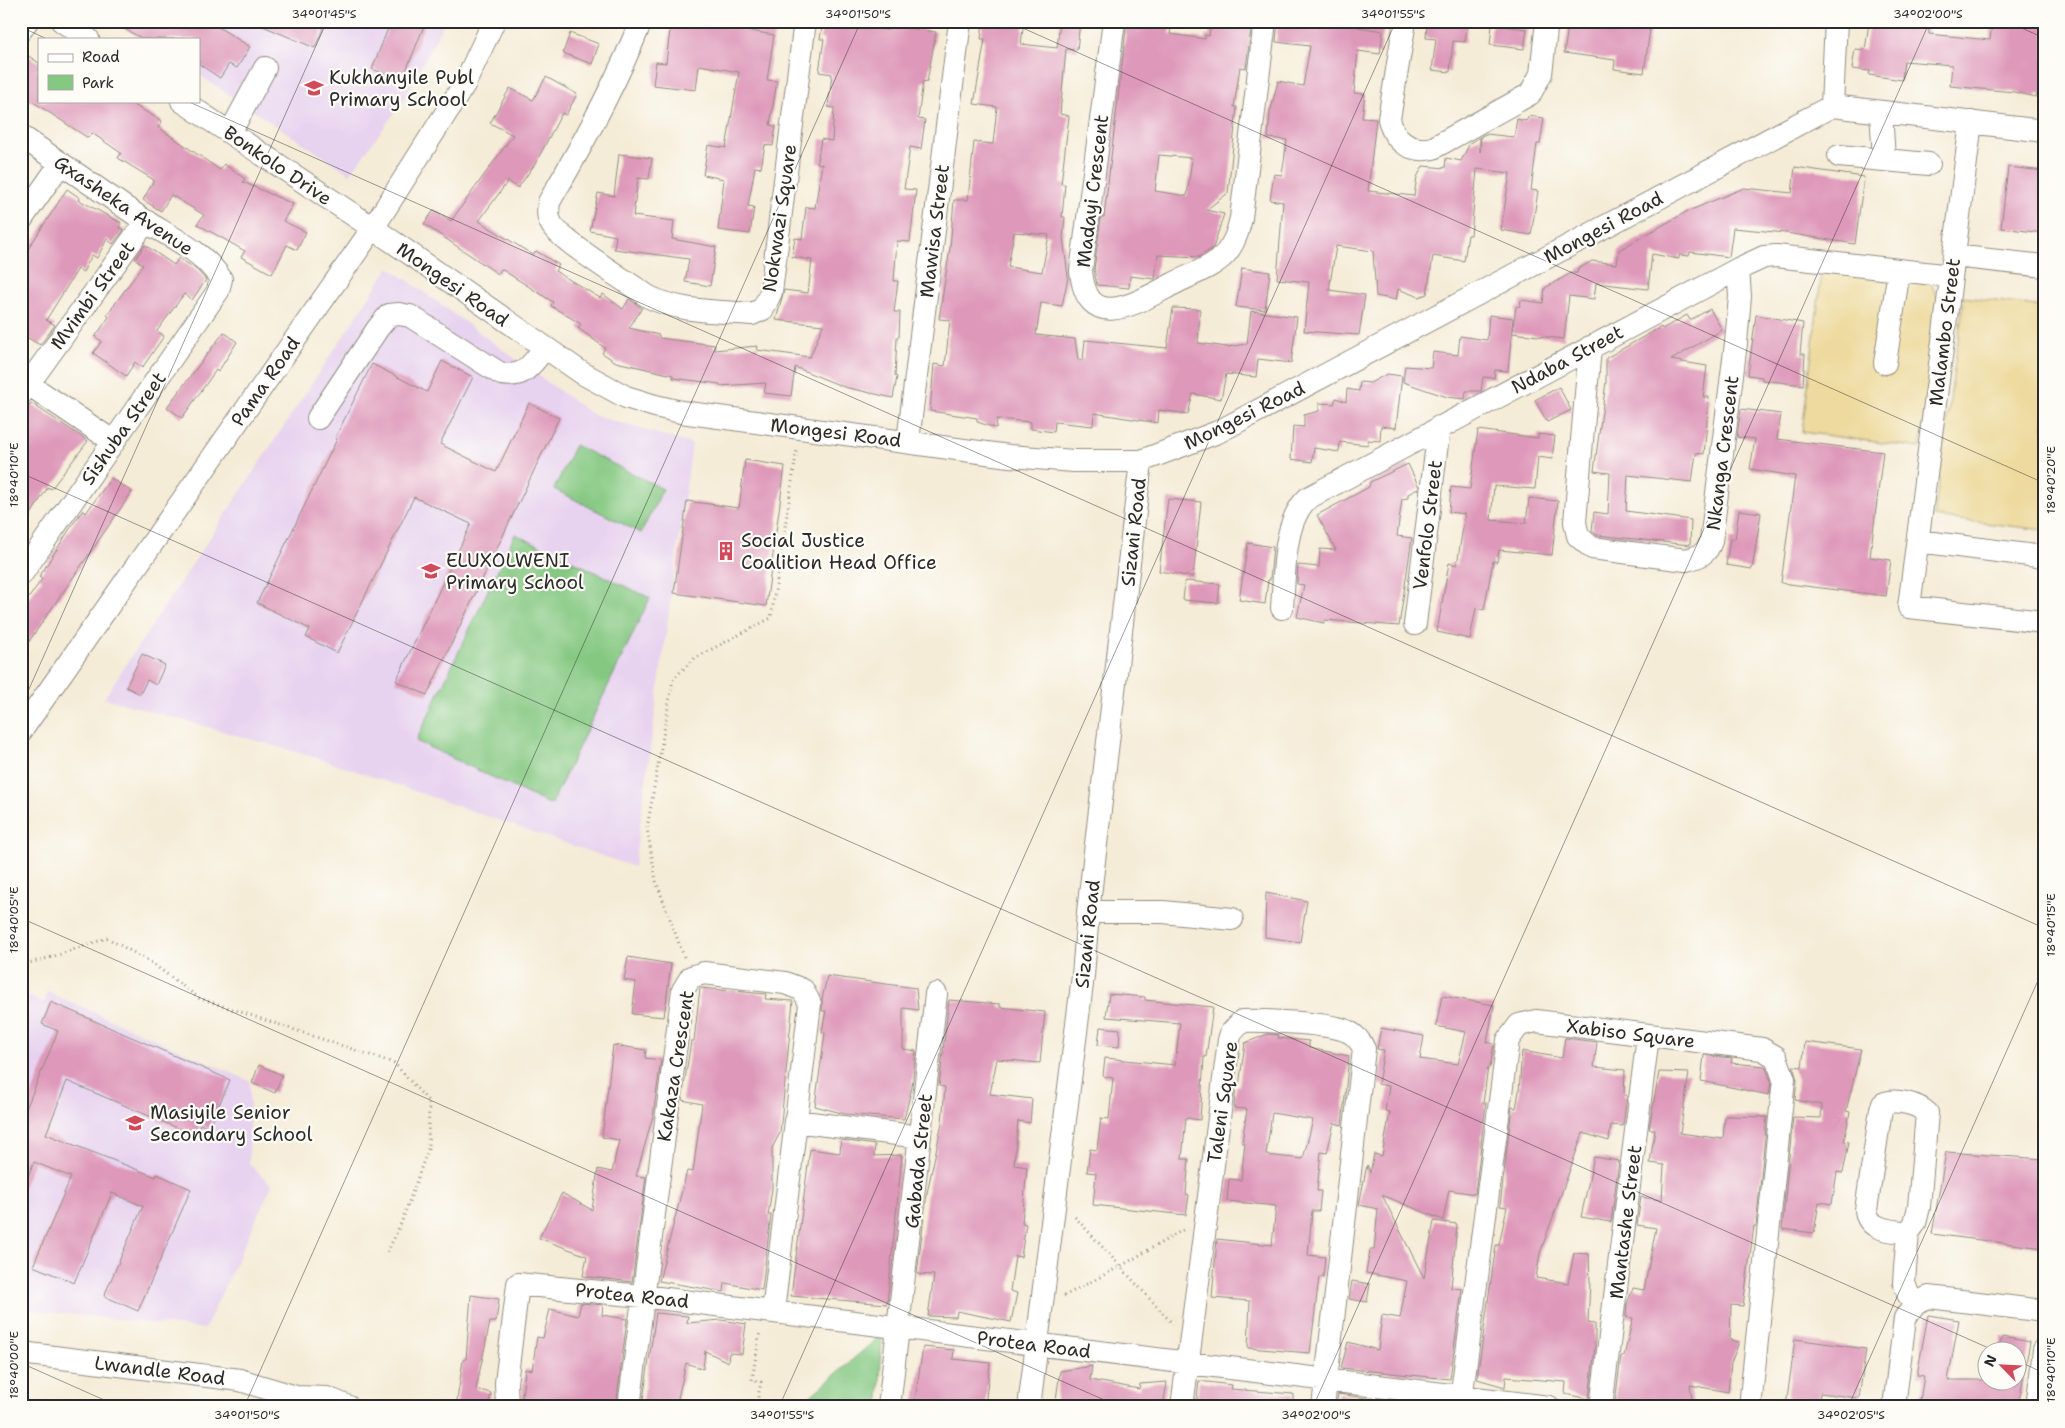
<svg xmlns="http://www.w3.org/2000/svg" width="2065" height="1428" font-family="'Shantell Sans',sans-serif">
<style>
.built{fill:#e7d2ef}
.green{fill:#84c881;stroke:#587a56}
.sand{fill:#eeda9e;stroke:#8c8264}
.building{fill:#de98b9;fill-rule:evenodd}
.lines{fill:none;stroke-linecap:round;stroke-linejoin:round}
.minor-casing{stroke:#908c81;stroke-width:24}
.path{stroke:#908c81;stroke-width:3;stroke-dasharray:1 4;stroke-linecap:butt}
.minor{stroke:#fff;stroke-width:22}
.ticks{fill:none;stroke:#2b2b2b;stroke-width:1;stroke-opacity:0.45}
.labels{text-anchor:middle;stroke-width:4.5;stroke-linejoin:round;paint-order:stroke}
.poi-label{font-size:19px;fill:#2b2b2b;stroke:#fdfcf7;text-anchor:start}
.street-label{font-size:19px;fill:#2b2b2b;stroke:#fdfcf7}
.neatline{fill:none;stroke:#2b2b2b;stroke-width:2}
.ticks-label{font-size:12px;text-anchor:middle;fill:#2b2b2b}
</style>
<rect width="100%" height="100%" fill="#fdfcf7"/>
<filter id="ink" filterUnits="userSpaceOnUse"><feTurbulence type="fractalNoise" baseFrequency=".02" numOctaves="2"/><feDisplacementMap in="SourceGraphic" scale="10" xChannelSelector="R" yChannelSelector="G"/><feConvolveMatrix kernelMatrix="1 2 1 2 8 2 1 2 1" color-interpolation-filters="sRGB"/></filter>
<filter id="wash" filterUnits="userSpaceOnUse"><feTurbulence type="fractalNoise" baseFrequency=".0096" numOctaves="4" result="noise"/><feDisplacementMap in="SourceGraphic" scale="20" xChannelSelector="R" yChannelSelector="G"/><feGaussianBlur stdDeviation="1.12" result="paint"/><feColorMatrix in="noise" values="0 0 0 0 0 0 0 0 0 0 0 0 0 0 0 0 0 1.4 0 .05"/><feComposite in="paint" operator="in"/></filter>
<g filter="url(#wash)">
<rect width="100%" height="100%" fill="#f5ecd7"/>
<!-- built -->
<path class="built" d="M225,21H445L403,101L350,174L199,75V60Z
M389,267L593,415L692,444L634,867L324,760L104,698Z
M48,992L250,1081L249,1164L272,1185L205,1329L21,1309V994L44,1002Z"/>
<!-- green -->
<path class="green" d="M575,445L663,489L641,533L554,489Z
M515,534L650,598L551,805L416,741Z
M882,1334L879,1407H798Z"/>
<!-- sand -->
<path class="sand" d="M1822,271L1930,282L1940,302L1920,448L1802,432Z
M1964,297L2044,307V530L1934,517Z"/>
<g id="blocks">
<!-- building -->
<path class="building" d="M110,21H209L250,47L237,68L229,64L220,78L199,64V39H143Z
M251,21H326L315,48Z
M391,21H426L402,81L372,69Z
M698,21H721V26L774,35L767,80L777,81L770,125L776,126L773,146L765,145L761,168L755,167L748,206L754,207L750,234L718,230L724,179L703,175L708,145L726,148L739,72L699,65L696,90L653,85L656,62L666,63L671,22L698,25Z
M823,21L888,30L889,25L936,32L927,82L923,81L918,119L925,120L921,149L910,147L904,189L916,190L910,242L897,241L894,281H898L894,312H900L899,337H897L895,376L897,377L893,398L844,387L795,367L791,396L764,393L766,383L720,386V384L673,378V375L616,362L602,353L605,348L578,328L581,324L551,306L553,302L501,269L498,274L424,224L434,210L451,221L513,135L490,123L510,88L533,100L546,77L577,94L566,115L562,113L535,164L518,188L508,181L479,221L533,255L536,251L559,265L555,271L600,298L603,294L623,309L629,299L642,308L629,328L659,335V338L715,345L714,350L758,346L757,350L810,357L823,325L776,320L784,290L808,293L812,260L792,257L795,238L802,239L806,207L815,208L822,164L817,163L821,139L832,141L834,108L828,107L832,74L819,72L824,39H820Z
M983,21H1024L1021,44L1057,48L1060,21H1080L1077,50L1066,49L1060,114L1069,116L1061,184H1065L1062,217H1065L1063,237L1068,277L1062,306L1041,303L1036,335L1075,339L1078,360H1083L1085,340L1167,348L1173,308L1200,309L1198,343L1227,347L1247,344L1251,311L1297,317L1291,363L1258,359L1256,377L1226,374L1221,399L1193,394L1188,414L1159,410L1158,423L1094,413L1093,426L1055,422L1054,432L1031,429V422L997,419L996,428L977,422V418L930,411L934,364L945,366L950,320L939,319L950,248L954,200H968L974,142L993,144L997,107L974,104L985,39H981ZM1014,232L1049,235L1042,272L1008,267Z
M1127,21H1172L1170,34L1205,39V35L1209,36L1211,21H1252L1246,68L1240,67L1234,107H1237L1228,193L1206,210L1224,214L1213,248L1199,257L1158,255L1155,279L1130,276L1129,288L1097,285L1094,270L1101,217H1104ZM1159,155L1192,158L1187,196L1155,191Z
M1278,21H1318L1339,24V21H1359L1358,27L1383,31L1380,54L1358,51L1354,93L1365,94L1362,118L1376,119L1368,191L1414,196L1417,177L1423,166L1445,168L1446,158L1461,161L1470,143L1480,137V152L1481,136L1486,134L1514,137L1517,119L1526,121L1529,116L1544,118L1540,144H1537L1531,190L1538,191L1531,235L1501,230L1510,173L1477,169L1471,235H1468L1464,261L1433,256L1427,294L1419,297L1398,289L1396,300L1376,296L1373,251L1336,246L1329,290L1365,295L1359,335L1304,331L1309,282L1277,279L1283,202L1270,200L1274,174L1282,175L1287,140L1268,138L1270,113L1278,81L1303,86L1310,46L1276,42Z
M1427,21H1468L1465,42L1453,41L1450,72L1432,70L1436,39L1426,38Z
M1569,21H1651L1644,73L1614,69L1615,60L1564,53Z
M1992,21H2044V95L2037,94L2036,97L2014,92L1950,86L1952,65L1904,61L1902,80L1869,75L1870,71L1852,69L1855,49L1865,50L1869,23L1929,29V34L1990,40Z
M1492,25L1527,29L1524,49L1490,45Z
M570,33L599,44L592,64L563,53Z
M21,51L39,63V101H127L162,121L158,127L220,170L224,164L245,179L243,182L293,204L283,221L306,232L297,250L287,245L272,274L241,257L245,251L197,224L204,215L171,195L161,211L143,200L154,180L118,158L121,153L92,133L88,138L21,94Z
M619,154L652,158L649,179L638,178L633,216L674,221L672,239L716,247L710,286L685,282L689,259L614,249L616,236L590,231L598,193L614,196Z
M1795,167L1864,177L1855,244L1786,233L1733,228L1729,257L1690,252L1689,256L1679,255V259L1652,254L1648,289L1596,283L1594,299L1569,296L1564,339L1512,333L1516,307L1520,306L1521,300L1543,303L1545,288L1571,273H1577L1578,269L1592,261L1617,264L1619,250L1686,212L1744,188L1792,193Z
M2008,167L2044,171V233L2001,228Z
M67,189L80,198L79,200L121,223L119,227L124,230L113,244L107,239L97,258L92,255L83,272L78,269L46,320L55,325L40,345L21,334V260Z
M145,245L174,265L179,258L197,270L206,280L192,300L184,294L157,331L164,336L142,368L135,362L126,376L93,353L102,341L95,337L109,317L107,315L143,265L135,259Z
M1242,268L1270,272L1265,310L1236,307Z
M1710,309L1722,330L1671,360L1707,366L1703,397H1709L1706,433L1704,454L1696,453L1692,482L1628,475L1626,511L1691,520L1690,545L1597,535L1592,531L1594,512L1608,514L1610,473L1594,471L1606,382V358L1661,327L1662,329L1687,315L1690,320Z
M1489,315L1513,318L1508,371L1495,370L1494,378L1483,377L1481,391H1466L1465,399L1447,397L1403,382L1405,366L1431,368L1433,352L1458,355L1460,336L1487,340Z
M1756,315L1803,323L1800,354H1805L1803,385L1762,380V377L1748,375Z
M224,332L237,342L218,372L216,370L182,418L167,407Z
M442,361L473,377L440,444L496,472L529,403L559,418L427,695L396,681L471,524L414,497L337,653L306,637L310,629L257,603L337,439L335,438L372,364L427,392Z
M1387,374L1402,376L1396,428L1381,426L1380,441L1368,440V445L1340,442L1339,452L1314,448L1312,462L1291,459L1293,426L1304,427V415L1319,411V403L1334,404L1336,398L1346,402L1347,389L1359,391L1360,382L1370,383Z
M1559,387L1571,410L1547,422L1535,400Z
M31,403L88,441L51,489L48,487L21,530V419Z
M1741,409L1781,414L1777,439L1883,452L1870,557L1891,560L1886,596L1781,583L1795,476L1750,469L1755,439L1737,437Z
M1478,430L1538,438V434L1555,436L1552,459L1538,457L1535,489L1494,486L1491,520L1526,523L1529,498L1558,501L1552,555L1499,550L1497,562L1493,561L1484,610L1476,608L1470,639L1437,632L1449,563L1457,565L1465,514L1449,512L1451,487L1470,489Z
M745,460L785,466L766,606L674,593L687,501L739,508Z
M1408,464L1419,487L1418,489L1408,494V498L1402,499L1397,536L1412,538L1399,626L1325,620L1324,623L1297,617L1304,585L1297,584L1298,565L1319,567L1320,549L1336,550L1317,515L1369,487L1370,482Z
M111,478L132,492L21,653V609L42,579L39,577L73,524L83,510L86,513Z
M1168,499L1201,502L1193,577L1159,571Z
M1739,510L1761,513L1752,569L1726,565L1730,539H1735Z
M1248,543L1273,547L1270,580H1268L1265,604L1239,600Z
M1185,581L1220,584L1218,603L1183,600Z
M142,654L165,665L156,685L147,680L140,694L126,687Z
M1266,893L1307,901L1300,942L1265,937Z
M628,957L671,964L664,1017L632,1014L636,982L624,980Z
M827,976L916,988L918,1010L903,1008V1049L916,1051L912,1087L904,1119L845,1114L815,1106L825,1033L822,1032L826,1011H822V1000Z
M700,988L766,994L765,999L793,1001L780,1133L772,1148V1189L768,1215H771L762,1290L725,1283L724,1292L659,1281L687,1171L693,1172L702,1104L682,1100L691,1041H694Z
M1109,994L1145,997V1000L1213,1007L1206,1057H1204L1200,1120L1186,1118L1182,1159H1189L1186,1194L1189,1195L1186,1215L1093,1205L1096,1173L1087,1172L1090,1149L1097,1150L1101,1118L1109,1119L1113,1078L1103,1076L1105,1058L1175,1065L1180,1023L1106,1017Z
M1442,996L1494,1005L1487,1042L1494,1044L1490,1067H1488L1483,1103H1486L1475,1194L1449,1190L1443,1220L1382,1195L1424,1278L1434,1221L1457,1224L1451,1288L1462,1289L1450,1379L1341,1368L1348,1342L1378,1350L1382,1315L1400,1318L1407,1281L1366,1273L1370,1250H1374L1378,1209L1359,1205L1367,1165L1370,1173L1374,1154L1382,1156L1390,1112L1385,1111L1389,1086L1378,1084L1384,1050L1377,1049L1381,1028L1424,1036L1420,1059L1458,1064L1466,1032L1436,1026Z
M949,1000L1000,1004V1007L1045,1012L1040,1063L997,1059L990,1094L1032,1099L1030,1123L1018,1121L1014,1165L1027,1167L1022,1223L1026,1224L1021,1257L1015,1256L1010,1291L1017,1293L1011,1322L957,1311L956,1317L928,1316L934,1275L917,1274L927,1193L942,1123L945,1087L939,1086Z
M51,1002L230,1080L209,1128L200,1124L196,1136L67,1081L46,1134L156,1177L157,1174L191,1189L138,1311L104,1296L143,1206L112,1193L74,1283L33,1266L71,1177L34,1162L21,1192V1121L58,1031L42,1024Z
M1100,1027L1120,1029L1119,1047L1098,1045Z
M1268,1034L1279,1035L1278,1038L1309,1041V1048L1349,1056L1342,1125L1334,1123L1327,1153L1321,1152L1317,1191H1321L1319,1211H1312L1308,1255L1325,1257L1323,1277H1319L1310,1353L1248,1348L1250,1301L1212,1298L1217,1239L1272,1245L1276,1206L1227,1201L1229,1179L1241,1180L1245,1143H1242L1247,1109L1234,1108L1236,1085L1239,1086L1245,1043ZM1272,1113L1313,1120L1303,1159L1266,1155Z
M1565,1038L1597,1042L1594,1067L1625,1070L1624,1095L1627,1096L1623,1126L1611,1125L1609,1141L1583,1133L1540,1253L1536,1278L1568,1283L1574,1253L1589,1254L1590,1282L1588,1323L1595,1324V1346L1589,1399L1565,1394L1566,1382L1506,1377L1505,1387L1477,1379L1496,1245H1499L1507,1207L1500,1206L1512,1107L1516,1108L1519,1091L1522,1051L1562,1058Z
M1805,1042L1861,1049L1846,1111L1850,1112L1844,1141L1849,1142L1843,1173L1837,1172L1832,1204L1819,1202L1814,1233L1782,1229L1793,1117L1821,1118L1822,1105L1795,1100L1797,1080L1793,1066L1802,1067Z
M613,1045L646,1050L645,1058L661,1060L653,1116L636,1176L646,1177L632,1282L583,1276L587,1256L539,1238L562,1193L592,1210L598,1169L612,1172L619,1140L602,1137Z
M1704,1055L1732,1058L1731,1063L1765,1066L1771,1081L1769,1095L1701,1081Z
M259,1065L282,1075L275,1093L252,1083Z
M1659,1072L1689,1073L1680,1133L1723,1139L1725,1116L1767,1117L1756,1226H1754L1743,1306L1731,1305L1730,1340L1739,1342L1731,1363L1728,1392L1690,1385L1693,1407H1616L1615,1403L1621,1356H1624L1633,1318L1626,1317L1627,1304L1633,1288L1644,1290L1656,1228L1637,1225L1641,1197L1662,1200L1664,1165L1650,1163L1655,1129H1649Z
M841,1140L875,1145L874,1156L902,1155L887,1304L791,1296L810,1149L840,1153Z
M1946,1152L2044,1159V1248L1932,1234Z
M1594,1157L1619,1161L1611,1222L1581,1217Z
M1352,1281L1370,1284L1367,1302L1349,1299Z
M471,1295L499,1299L496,1322H490L476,1389L491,1393L488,1407H456L463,1360L466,1359Z
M581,1303L603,1305L602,1315L627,1319L616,1407H521L525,1369L532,1370L537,1337L543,1338L550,1309L578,1316Z
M656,1313L688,1316L687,1323L721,1320L746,1324L742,1354L729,1353L728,1362L705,1351L703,1369L686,1363L676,1407H642Z
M1928,1315L1959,1320L1948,1380H2018V1350H1999L2002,1337L2030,1342L2018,1407H1919L1924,1376L1917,1375Z
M1795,1339L1866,1349L1859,1398L1820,1393L1818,1407H1786Z
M923,1347L954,1350L953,1359L990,1363L985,1407H914Z
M1092,1366L1090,1380L1139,1389L1140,1384L1167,1382L1163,1407H1117L1087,1401V1407H1055L1060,1371Z
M1199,1381L1232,1385L1231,1389L1293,1394V1407H1196Z
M1338,1394L1372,1399V1407H1336Z"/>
</g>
</g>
<g filter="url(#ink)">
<use href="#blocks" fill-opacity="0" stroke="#908c81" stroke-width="1"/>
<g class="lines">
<!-- minor casing -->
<g class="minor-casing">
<path id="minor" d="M62,21L88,39
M641,21C616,84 583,144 549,202C548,211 547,217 552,225C561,241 629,283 649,297C680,312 717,311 752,314L763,309L771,292L805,21
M1114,21L1081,271C1087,335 1138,302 1173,284C1190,275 1214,267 1226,253C1235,242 1238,231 1241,218L1265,21
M1405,21L1389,119C1394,141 1410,153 1433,148L1530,94L1541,74L1547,21
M21,30L27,21
M182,101L373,228L582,373L626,397L655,406L681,412L1009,456L1074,461H1141L1218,432L1832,106L2044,131
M1832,106L1836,21
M1881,112L1884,159
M1971,122L1909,607L2044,622
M230,133L265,68
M21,136C62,164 104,193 145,221C172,238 203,251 221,279L218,291L21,575
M1839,156L1929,164
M21,220L61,163
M1954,256L2044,266
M1590,347L1575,522L1578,536L1592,548L1686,560C1699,557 1707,554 1711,541L1736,343L1740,296L1738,269
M1885,363L1899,270
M21,379L114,442
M21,394L146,221
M318,418L378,328L389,315L399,314L410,316L501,374C526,378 530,365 545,348
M908,441L960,21
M1918,541L2044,557
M1282,608C1285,574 1282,522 1308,498L1738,269L1764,257L1776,256L1951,276
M1415,624L1439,427
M21,731L373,228L465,83L494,21
M1088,912H1163L1232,919
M795,1121L920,1137
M1908,1233C1891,1230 1868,1231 1866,1210L1881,1109L1883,1104C1895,1098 1918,1104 1927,1113L1919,1207L1915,1223L1908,1233L1905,1268L1904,1283L1908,1294L1915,1303
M21,1353L240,1380L296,1397L327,1398L349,1407
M507,1407L506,1383L518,1284L642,1296L1549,1407
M629,1407L683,990L691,977L704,973L785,983L803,990L810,1004L773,1312
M889,1407L936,994
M1029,1407L1083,976L1088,912L1141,461
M1182,1407L1229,1040L1231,1033L1242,1021C1263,1020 1333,1023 1349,1032C1357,1036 1361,1042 1364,1049L1323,1407
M1460,1407L1508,1040L1519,1025L1536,1021L1762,1049L1776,1057L1784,1079L1750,1407
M1601,1407L1648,1036
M1894,1407L1905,1318L1915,1303L1929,1297L2044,1311
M2037,1407L2044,1350"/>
</g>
<!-- path -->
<path class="path" d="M684,957L656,881L647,828L673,679L695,658L771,618L797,449
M21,965L52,957L107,938L149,961L199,998L394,1063L429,1102L428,1149L402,1221L387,1253
M1075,1217L1171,1322
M1064,1296L1121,1266L1183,1230
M756,1407L761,1382L752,1380L760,1331"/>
<!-- minor -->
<use href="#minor" class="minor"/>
</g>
</g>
<!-- ticks -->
<path class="ticks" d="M1007,21L2044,483M2006,21L2044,38M21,27L47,39M187,101L2044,928M21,473L1993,1350M21,707L327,21M21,918L1120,1407M2018,1361L2044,1373M21,1363L120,1407M244,1407L861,21M779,1407L1396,21M1313,1407L1930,21M1848,1407L2044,967"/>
<!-- icons -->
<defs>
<g id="school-bare" transform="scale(1.5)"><path d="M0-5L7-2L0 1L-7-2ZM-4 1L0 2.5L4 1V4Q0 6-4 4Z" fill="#d1495b" stroke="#fdfcf7" stroke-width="2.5" paint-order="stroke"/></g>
<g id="building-bare" transform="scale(1.5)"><path d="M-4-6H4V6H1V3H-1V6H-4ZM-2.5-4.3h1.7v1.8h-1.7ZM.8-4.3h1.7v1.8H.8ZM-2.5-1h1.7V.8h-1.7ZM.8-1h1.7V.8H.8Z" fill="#d1495b" stroke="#fdfcf7" stroke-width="2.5" paint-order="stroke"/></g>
</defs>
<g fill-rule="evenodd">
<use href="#school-bare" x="314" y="88"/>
<use href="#building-bare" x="726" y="551"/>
<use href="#school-bare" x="431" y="571"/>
<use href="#school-bare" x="135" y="1123"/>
</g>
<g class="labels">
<!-- poi labels -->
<g class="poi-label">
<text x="329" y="84">Kukhanyile Publ<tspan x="329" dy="22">Primary School</tspan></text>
<text x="741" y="547">Social Justice<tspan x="741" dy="22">Coalition Head Office</tspan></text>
<text x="446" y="567">ELUXOLWENI<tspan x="446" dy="22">Primary School</tspan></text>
<text x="150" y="1119">Masiyile Senior<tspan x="150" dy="22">Secondary School</tspan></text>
</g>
<!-- street labels -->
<g class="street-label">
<text transform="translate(278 165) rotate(34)" y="7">Bonkolo Drive</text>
<text transform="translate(1092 191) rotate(-83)" y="7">Madayi Crescent</text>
<text transform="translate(124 205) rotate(34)" y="7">Gxasheka Avenue</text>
<text transform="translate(779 218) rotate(-82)" y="7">Nokwazi Square</text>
<text transform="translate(1603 227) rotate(-28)" y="7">Mongesi Road</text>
<text transform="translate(934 231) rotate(-83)" y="7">Mawisa Street</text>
<text transform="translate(453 284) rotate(35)" y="7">Mongesi Road</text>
<text transform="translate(92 295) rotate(-54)" y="7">Mvimbi Street</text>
<text transform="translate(1944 332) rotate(-83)" y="7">Malambo Street</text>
<text transform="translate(1567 359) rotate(-28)" y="7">Ndaba Street</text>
<text transform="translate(265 381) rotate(-55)" y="7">Pama Road</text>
<text transform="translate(1244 415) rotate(-26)" y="7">Mongesi Road</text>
<text transform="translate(123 428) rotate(-55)" y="7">Sishuba Street</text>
<text transform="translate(836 432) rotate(7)" y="7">Mongesi Road</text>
<text transform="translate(1722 453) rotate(-83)" y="7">Nkanga Crescent</text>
<text transform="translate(1427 525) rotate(-83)" y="7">Venfolo Street</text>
<text transform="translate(1133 532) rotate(-84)" y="7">Sizani Road</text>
<text transform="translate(1087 934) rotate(-84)" y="7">Sizani Road</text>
<text transform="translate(1631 1033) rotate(7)" y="7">Xabiso Square</text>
<text transform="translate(675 1066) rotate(-81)" y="7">Kakaza Crescent</text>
<text transform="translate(1222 1102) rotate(-82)" y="7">Taleni Square</text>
<text transform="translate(918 1161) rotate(-84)" y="7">Gabada Street</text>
<text transform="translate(1625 1222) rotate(-83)" y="7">Mantashe Street</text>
<text transform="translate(632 1295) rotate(6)" y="7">Protea Road</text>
<text transform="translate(1034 1344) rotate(7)" y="7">Protea Road</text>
<text transform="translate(160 1370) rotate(7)" y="7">Lwandle Road</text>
</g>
</g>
<!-- margin -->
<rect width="2065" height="1428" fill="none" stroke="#fdfcf7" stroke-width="55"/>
<!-- legend -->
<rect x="38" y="38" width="162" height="65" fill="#fdfcf7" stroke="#a9a8a5"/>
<rect x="48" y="54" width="25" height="8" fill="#ffffff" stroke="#a9a8a5"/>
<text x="82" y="62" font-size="15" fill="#2b2b2b">Road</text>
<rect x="48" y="75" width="25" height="15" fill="#84c881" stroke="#a9a8a5"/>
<text x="82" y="88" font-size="15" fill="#2b2b2b">Park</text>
<!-- north arrow -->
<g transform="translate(2002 1366) rotate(294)"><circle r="24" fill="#fdfcf7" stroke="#a9a8a5"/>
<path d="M0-4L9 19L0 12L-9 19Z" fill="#d1495b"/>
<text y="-8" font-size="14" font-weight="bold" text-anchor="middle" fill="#2b2b2b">N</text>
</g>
<rect x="28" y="28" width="2010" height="1372" class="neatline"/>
<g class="ticks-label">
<text x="324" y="18">34°01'45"S</text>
<text x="858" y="18">34°01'50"S</text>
<text x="1393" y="18">34°01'55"S</text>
<text x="1928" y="18">34°02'00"S</text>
<text transform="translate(14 475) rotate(-90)" y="4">18°40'10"E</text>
<text transform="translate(2051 480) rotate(-90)" y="4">18°40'20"E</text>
<text transform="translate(14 920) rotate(-90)" y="4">18°40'05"E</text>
<text transform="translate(2051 925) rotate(-90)" y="4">18°40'15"E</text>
<text transform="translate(14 1365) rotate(-90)" y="4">18°40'00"E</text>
<text transform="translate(2051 1370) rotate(-90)" y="4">18°40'10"E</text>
<text x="247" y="1419">34°01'50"S</text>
<text x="782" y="1419">34°01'55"S</text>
<text x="1316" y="1419">34°02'00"S</text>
<text x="1851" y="1419">34°02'05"S</text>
</g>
</svg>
